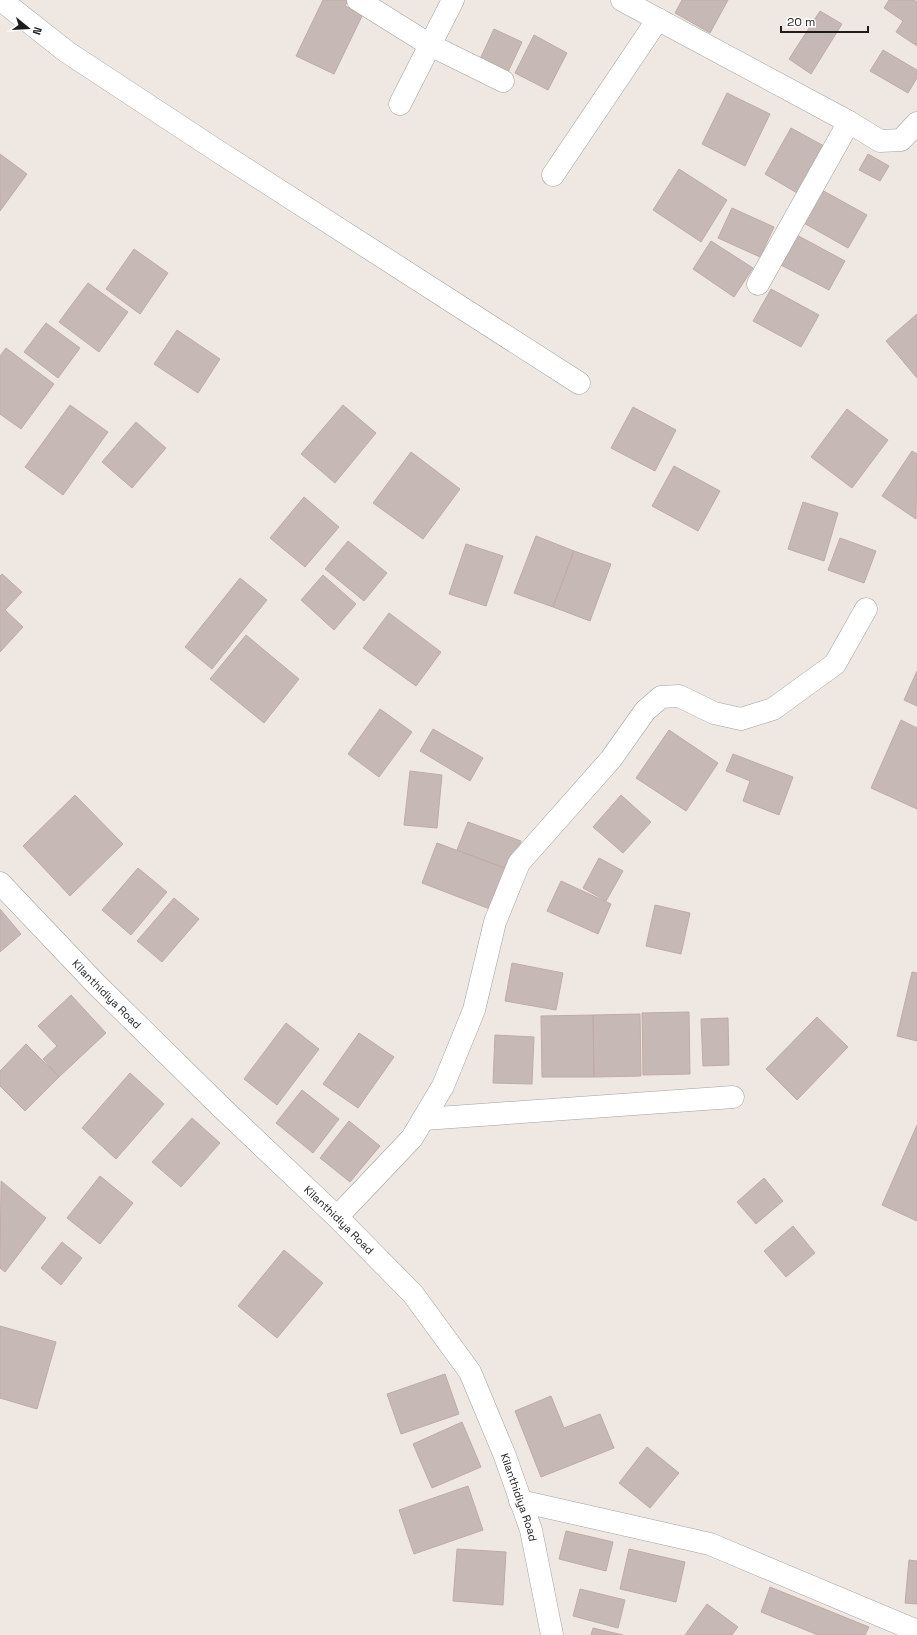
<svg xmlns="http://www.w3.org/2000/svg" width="917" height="1635" font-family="'Space Grotesk',sans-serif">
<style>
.building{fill:#c6b9b5;stroke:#c1aba4}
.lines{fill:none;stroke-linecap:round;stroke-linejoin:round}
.minor-casing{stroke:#a1a1a1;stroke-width:23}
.minor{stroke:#fff;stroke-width:22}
.labels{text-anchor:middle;stroke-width:3;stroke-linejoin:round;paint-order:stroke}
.street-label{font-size:11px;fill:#1d1d1d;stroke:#fff}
</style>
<rect width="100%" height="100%" fill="#efe8e2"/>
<!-- building -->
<path class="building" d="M323,0H348L345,6L363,14L334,74L296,56Z
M682,0H728L710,33L675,13Z
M889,0H914L917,2V46L896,32L903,21L884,8Z
M820,11L842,24L811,74L789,59Z
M494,29L522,42L508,72L480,59Z
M534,35L567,53L548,90L515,73Z
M883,50L917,70V78L908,93L870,71Z
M727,93L770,114L745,166L702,144Z
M791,128L824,146L797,193L765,174Z
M0,154L27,174L0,211Z
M868,154L889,166L880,181L859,170Z
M679,169L727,200L701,242L653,210Z
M820,189L867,215L848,248L802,222Z
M732,208L774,227L760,257L718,238Z
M795,234L845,261L829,290L779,264Z
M711,241L753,268L734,297L693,269Z
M134,249L168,273L140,314L106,289Z
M88,283L128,312L99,352L59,322Z
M771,289L819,315L801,347L753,321Z
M917,314V378L886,341Z
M46,323L80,348L58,378L24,352Z
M177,330L220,359L198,393L154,364Z
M6,348L54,384L21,429L0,414V356Z
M70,405L108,432L63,495L25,467Z
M343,405L376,433L335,483L301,454Z
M633,407L676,430L655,471L611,448Z
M847,409L888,440L852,488L811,457Z
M136,422L166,448L132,488L102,462Z
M912,451L917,454L916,519L882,496Z
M411,452L460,489L423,539L373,503Z
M674,466L720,491L698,531L652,506Z
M304,497L339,527L305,567L270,538Z
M803,502L838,513L824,561L788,549Z
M536,536L574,551L553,607L514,593Z
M840,538L876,551L864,583L828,570Z
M348,541L387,573L364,601L325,569Z
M466,544L503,556L486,606L449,594Z
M574,551L611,564L590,621L553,607Z
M2,574L22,592L5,610L23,627L0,652V576Z
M323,575L356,604L334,630L301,600Z
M240,578L267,600L212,669L185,647Z
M389,613L441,652L416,686L363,648Z
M246,635L299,679L264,723L210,679Z
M917,671V706L904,700Z
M380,709L412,732L379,777L348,754Z
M901,720L917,728V809L871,788Z
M433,729L483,758L470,781L420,751Z
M669,730L718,763L686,811L636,778Z
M733,754L793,777L779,815L743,801L750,781L726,771Z
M410,771L442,775L437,828L404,825Z
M75,795L123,844L70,896L23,846Z
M621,795L651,822L623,853L593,827Z
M468,822L521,841L510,870L457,850Z
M437,843L510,870L495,911L422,883Z
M599,858L623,871L606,901L583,888Z
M138,868L167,892L131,935L102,910Z
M561,881L611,904L598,934L547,911Z
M174,898L199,919L162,962L137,941Z
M655,905L690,913L681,954L646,946Z
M0,909L21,934L0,952Z
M512,963L563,973L556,1010L505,1001Z
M912,972L917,973V1041L897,1036Z
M71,995L106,1033L59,1077L43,1059L57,1046L38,1026Z
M689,1012L690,1074L643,1075L642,1013Z
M640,1014L641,1076L594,1077L593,1015Z
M593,1015L594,1077H542L541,1016Z
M817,1017L848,1047L797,1100L766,1069Z
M728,1018L729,1065L703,1066L701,1019Z
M286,1023L319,1049L277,1105L244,1079Z
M359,1033L394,1057L358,1108L323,1084Z
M495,1035L534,1037L532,1084L493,1083Z
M26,1044L59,1077L25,1111L0,1086V1071Z
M130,1073L164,1104L116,1159L82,1128Z
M302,1090L339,1119L313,1153L276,1123Z
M192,1118L220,1143L181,1187L152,1162Z
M349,1121L380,1146L350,1182L320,1158Z
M917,1125V1221L882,1205Z
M100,1176L133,1203L100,1244L67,1218Z
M764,1178L783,1201L756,1224L737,1202Z
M1,1181L46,1218L5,1272L0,1268Z
M793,1226L815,1253L786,1277L764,1251Z
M62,1242L82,1258L61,1285L41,1268Z
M284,1250L323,1283L277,1338L238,1306Z
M0,1326L56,1342L37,1409L0,1398Z
M445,1374L459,1414L401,1434L387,1394Z
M551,1396L564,1428L600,1414L614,1448L541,1477L515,1411Z
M462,1422L481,1467L432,1488L413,1444Z
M647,1447L679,1473L650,1508L619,1483Z
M468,1486L483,1530L414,1554L399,1510Z
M566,1531L613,1542L606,1571L559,1559Z
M457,1549L506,1552L503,1605L453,1601Z
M629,1549L685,1562L676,1602L620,1589Z
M909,1560L917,1561V1604L905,1603Z
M770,1587L869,1627L865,1635H818L761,1612Z
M580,1589L625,1600L618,1628L573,1616Z
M707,1604L738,1627L732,1635H685Z
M593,1628L623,1635H591Z"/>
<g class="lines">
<!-- minor casing -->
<g class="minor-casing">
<g id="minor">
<path d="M1,0L67,52L216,150L579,383"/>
<path d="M358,0L430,45L503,81"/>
<path d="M622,0L849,122L880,141L901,140L917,123"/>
<path d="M400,104L453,0"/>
<path d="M553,175L658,19"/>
<path d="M758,284L849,122"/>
<path id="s1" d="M0,883L95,983L221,1107L337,1217L413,1294L470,1372L505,1456L531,1530L552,1635"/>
<path d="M424,1119L733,1097"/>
<path d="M337,1217L412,1138L443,1086L474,1010L495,922L519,863L611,759L645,711L661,697L679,696L714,713L741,719L773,709L835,664L866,609"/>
<path d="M520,1501L710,1544L917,1631"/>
</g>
</g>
<!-- minor -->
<use href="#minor" class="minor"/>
</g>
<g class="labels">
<!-- street labels -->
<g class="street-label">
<text dy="4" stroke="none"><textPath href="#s1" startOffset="154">Kilanthidiya Road</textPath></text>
<text dy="4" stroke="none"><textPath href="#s1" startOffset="478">Kilanthidiya Road</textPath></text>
<text dy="4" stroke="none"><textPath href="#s1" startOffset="814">Kilanthidiya Road</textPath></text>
</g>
</g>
<!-- north arrow -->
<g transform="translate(28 28) rotate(108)" stroke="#ffffff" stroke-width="3" paint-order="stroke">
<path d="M0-3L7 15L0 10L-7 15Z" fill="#1d1d1d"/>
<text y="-6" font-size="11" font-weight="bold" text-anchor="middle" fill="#1d1d1d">N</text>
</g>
<!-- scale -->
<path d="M781 26v6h87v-6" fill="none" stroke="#1d1d1d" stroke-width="2"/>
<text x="787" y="26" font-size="12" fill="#1d1d1d" stroke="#ffffff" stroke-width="3" paint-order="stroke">20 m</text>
</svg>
